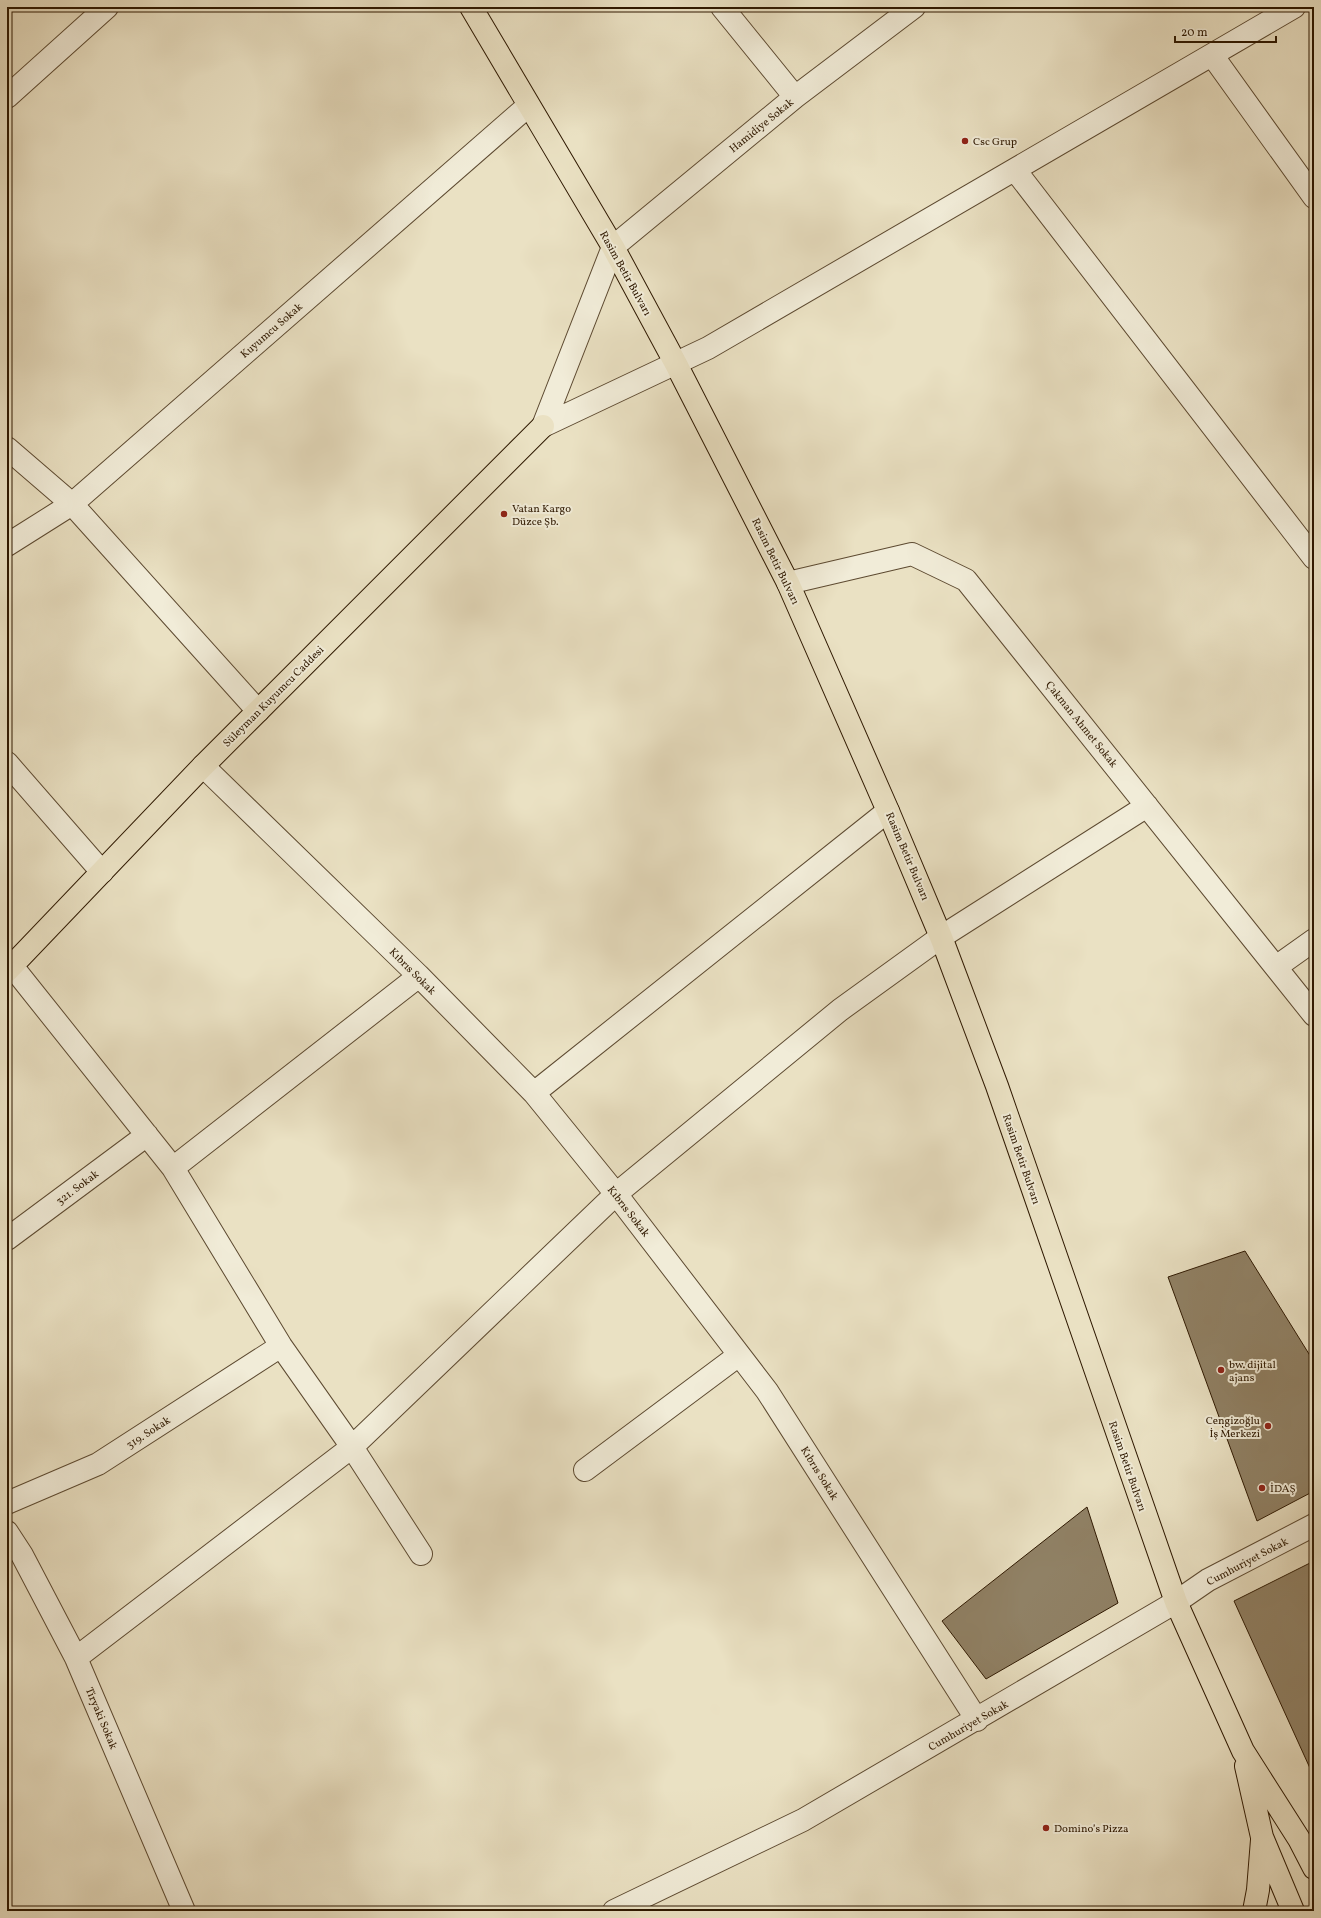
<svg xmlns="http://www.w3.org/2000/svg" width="1321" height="1918" font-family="Vollkorn,serif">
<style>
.building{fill:#908165;stroke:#2e1800}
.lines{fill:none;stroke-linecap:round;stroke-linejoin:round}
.minor-casing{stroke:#5d4a31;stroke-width:24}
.major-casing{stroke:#2e1800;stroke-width:24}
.minor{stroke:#f1ecd8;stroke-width:22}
.major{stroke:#eae1c3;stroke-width:22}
.poi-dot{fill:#8f2418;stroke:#f1ecd8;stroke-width:1.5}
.labels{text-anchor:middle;stroke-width:4;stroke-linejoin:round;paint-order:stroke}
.street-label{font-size:11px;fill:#2e1800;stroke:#f1ecd8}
.poi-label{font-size:11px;fill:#2e1800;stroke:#f1ecd8;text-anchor:start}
</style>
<rect width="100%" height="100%" fill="#eae1c3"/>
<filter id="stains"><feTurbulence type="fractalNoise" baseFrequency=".005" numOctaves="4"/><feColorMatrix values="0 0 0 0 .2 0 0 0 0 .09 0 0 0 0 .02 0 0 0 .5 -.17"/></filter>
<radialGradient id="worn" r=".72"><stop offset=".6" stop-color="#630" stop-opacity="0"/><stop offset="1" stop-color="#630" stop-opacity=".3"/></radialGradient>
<!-- building -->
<path class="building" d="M1245,1251L1314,1362V1491L1257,1521L1168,1277Z
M1087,1507L1118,1603L986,1679L942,1621Z
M1314,1561V1777L1234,1601Z"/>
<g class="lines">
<!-- minor casing -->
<g class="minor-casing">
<path id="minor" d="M722,7L795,97
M1212,55L1314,197
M7,97L107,7
M1015,170L1314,558
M543,426L708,348L1294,7
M543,426L613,247L795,97L914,7
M7,448L72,504L258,711
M7,545L72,504L528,106
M788,583L912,554L966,580L1314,1015
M7,763L102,872
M203,766L419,976L534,1093L616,1194L767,1391L977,1720
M12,966L173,1168L281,1346L352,1447L421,1554
M1276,967L1314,940
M534,1093L888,811
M173,1168L419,976
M7,1239L147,1135
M585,1470L739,1355
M7,1503L98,1464L281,1346
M7,1532L22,1555L76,1658L184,1911
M76,1658L352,1447L616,1194L840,1010L941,937L1147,806
M614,1911L803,1820L1176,1602L1208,1580L1314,1525"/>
</g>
<!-- major casing -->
<g class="major-casing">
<path id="major" d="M471,7L613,247L676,364L788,583L888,811L941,937L997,1086L1176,1602L1243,1751L1299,1839L1314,1868
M7,971L203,766L543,426
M1246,1766L1262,1837L1293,1911
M1254,1911L1258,1890L1262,1840"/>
</g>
<!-- minor -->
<use href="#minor" class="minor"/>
<!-- major -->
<use href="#major" class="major"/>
</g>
<!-- markers -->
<g class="poi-dot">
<circle cx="965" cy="141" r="4"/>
<circle cx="504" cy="514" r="4"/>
<circle cx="1221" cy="1370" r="4"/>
<circle cx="1268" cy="1426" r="4"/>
<circle cx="1262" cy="1488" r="4"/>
<circle cx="1046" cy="1828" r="4"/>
</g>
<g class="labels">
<!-- street labels -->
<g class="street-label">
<text transform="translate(761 125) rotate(-39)" y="4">Hamidiye Sokak</text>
<text transform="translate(626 273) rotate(61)" y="4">Rasim Betir Bulvarı</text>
<text transform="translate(271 330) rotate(-41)" y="4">Kuyumcu Sokak</text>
<text transform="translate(776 561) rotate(64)" y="4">Rasim Betir Bulvarı</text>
<text transform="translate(273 696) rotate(-45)" y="4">Süleyman Kuyumcu Caddesi</text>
<text transform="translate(1082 724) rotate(51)" y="4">Çakman Ahmet Sokak</text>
<text transform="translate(908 856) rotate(67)" y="4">Rasim Betir Bulvarı</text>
<text transform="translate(413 971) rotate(45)" y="4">Kıbrıs Sokak</text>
<text transform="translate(1022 1159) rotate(71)" y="4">Rasim Betir Bulvarı</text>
<text transform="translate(77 1187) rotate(-37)" y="4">321. Sokak</text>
<text transform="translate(629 1211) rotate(52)" y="4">Kıbrıs Sokak</text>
<text transform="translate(148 1432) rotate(-33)" y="4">319. Sokak</text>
<text transform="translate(1128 1466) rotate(71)" y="4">Rasim Betir Bulvarı</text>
<text transform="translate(820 1473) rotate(58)" y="4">Kıbrıs Sokak</text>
<text transform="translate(1247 1561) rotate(-28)" y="4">Cumhuriyet Sokak</text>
<text transform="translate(102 1718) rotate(67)" y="4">Tiryaki Sokak</text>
<text transform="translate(968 1725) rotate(-30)" y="4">Cumhuriyet Sokak</text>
</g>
<!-- poi labels -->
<g class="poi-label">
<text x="973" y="145">Csc Grup</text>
<text x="512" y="512">Vatan Kargo<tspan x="512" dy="13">Düzce Şb.</tspan></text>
<text x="1229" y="1368">bw. dijital<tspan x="1229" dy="13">ajans</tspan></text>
<text x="1260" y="1424" text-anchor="end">Cengizoğlu<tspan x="1260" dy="13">İş Merkezi</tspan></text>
<text x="1270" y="1492">İDAŞ</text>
<text x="1054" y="1832">Domino’s Pizza</text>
</g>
</g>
<!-- margin -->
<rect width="1321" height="1918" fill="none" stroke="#eae1c3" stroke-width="24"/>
<rect x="8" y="8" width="1305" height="1902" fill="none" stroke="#2e1800" stroke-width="2"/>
<rect x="12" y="12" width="1297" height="1894" fill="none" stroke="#2e1800"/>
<!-- scale -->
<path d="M1175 36v6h101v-6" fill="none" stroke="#2e1800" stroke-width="2"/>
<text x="1181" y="36" font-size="12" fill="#2e1800" stroke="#f1ecd8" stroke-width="3" paint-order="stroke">20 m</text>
<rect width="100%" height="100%" filter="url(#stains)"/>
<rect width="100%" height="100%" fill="url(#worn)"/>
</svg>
